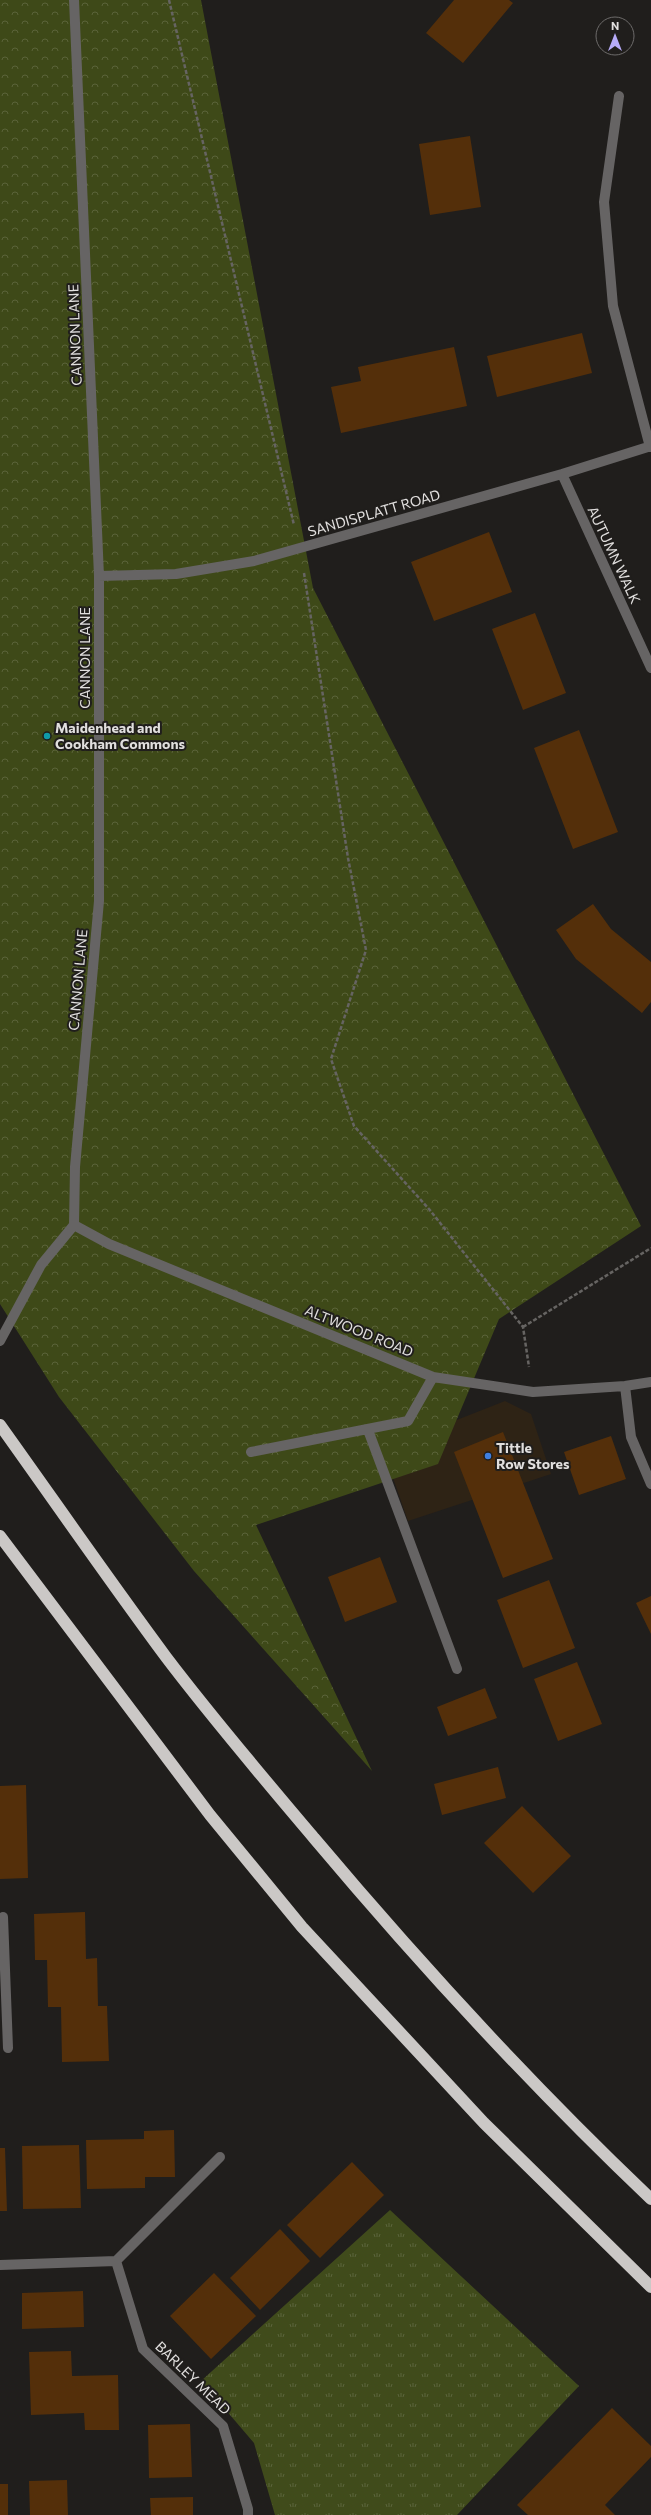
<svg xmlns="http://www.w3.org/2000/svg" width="651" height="2515" font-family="Commissioner,sans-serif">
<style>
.commercial{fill:#2e2315}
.grass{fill:url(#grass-tufts)}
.forest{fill:url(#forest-crowns)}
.building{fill:#542f0a}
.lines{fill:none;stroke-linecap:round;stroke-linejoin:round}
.path{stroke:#666462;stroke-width:2.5;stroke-dasharray:4 2;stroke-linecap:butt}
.minor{stroke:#666464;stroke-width:10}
.highway{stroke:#cbc8c6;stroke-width:12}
.culture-dot{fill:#0f9aa8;stroke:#201e1c;stroke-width:1.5}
.shop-dot{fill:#3f7fe0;stroke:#201e1c;stroke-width:1.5}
.labels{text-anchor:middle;stroke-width:4;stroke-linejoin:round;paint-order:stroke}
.street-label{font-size:14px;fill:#e1dfde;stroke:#201e1c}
.poi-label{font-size:14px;font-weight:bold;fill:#e1dfde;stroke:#201e1c;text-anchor:start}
</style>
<defs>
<pattern id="grass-tufts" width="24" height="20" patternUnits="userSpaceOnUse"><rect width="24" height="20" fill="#404b1b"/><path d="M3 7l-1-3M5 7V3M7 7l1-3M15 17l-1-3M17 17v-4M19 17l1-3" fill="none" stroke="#5b643c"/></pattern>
<pattern id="forest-crowns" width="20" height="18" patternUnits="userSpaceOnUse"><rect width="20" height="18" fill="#3e4918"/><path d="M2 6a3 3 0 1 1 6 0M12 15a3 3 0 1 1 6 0" fill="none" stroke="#5a6339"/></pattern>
</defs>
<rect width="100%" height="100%" fill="#201e1c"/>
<!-- commercial -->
<path class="commercial" d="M505,1401L531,1414L551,1474L408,1521L383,1449Z"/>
<!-- grass -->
<path class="grass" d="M390,2210L579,2386L457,2515H275L254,2443L201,2381Z"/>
<!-- forest -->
<path class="forest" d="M0,0H201L313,588L641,1226L499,1319L438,1464L256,1525L372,1771L194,1571L59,1397L0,1304Z"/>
<!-- building -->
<path class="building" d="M454,0H509L513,3L463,63L426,33Z
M470,136L481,207L430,215L419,144Z
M582,333L592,373L497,397L487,356Z
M454,347L467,406L341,433L331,387L361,381L358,367Z
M489,532L512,592L434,621L411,562Z
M535,613L566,693L523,710L492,629Z
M579,730L618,832L573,849L534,748Z
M593,904L611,929L651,962V1002L642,1013L576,959L556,930Z
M503,1432L553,1559L503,1578L454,1452Z
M611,1436L626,1479L579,1495L564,1452Z
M380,1557L397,1602L345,1622L328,1577Z
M549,1580L575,1648L523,1668L497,1600Z
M651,1596V1634L636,1603Z
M577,1662L602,1724L558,1741L534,1679Z
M485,1688L497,1718L448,1736L437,1707Z
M498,1767L506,1798L442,1815L434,1784Z
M26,1785L28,1878L0,1879V1786Z
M522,1806L571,1856L533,1893L484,1843Z
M85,1912L86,1959L97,1958L98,2006H107L109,2061L62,2062L61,2007H48L47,1960H35L34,1914Z
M174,2130L175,2177H145V2188L87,2189L86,2140L144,2139V2131Z
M79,2145L81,2208L23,2209L22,2146Z
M0,2148H5L7,2211H0Z
M352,2162L384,2195L320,2258L287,2225Z
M280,2229L310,2261L260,2310L230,2278Z
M214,2273L256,2316L211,2359L170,2316Z
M83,2291L84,2327L22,2329V2293Z
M71,2351L72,2376L118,2375L119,2430H85L84,2413L31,2415L29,2352Z
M612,2408L651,2446V2457L605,2505L615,2515H528L517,2505Z
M190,2424L192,2477L149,2478L148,2425Z
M67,2480L68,2515H30L29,2481Z
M0,2484H8V2515H0Z
M193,2497V2515H151L150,2498Z"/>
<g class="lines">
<!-- path -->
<path class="path" d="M169,0L294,525
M304,573L348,858L366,950L331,1059L354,1126L429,1209L523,1327L529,1367
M523,1327L651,1248"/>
<!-- minor -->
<path class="minor" d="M619,96L604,202L613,306L650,447
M562,474L651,668
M99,576L176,574L254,561L562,474L651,446
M74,1225L109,1244L433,1377L533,1392L625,1386L651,1382
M0,1341L41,1265L74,1225L75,1167L99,901V576L74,0
M625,1386L631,1437L651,1484
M368,1430L457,1669
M251,1452L408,1421L433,1377
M3,1917L8,2048
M116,2261L143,2349L223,2426L248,2509V2515
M0,2265L116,2261L220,2157"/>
<!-- highway -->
<path class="highway" d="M0,1425C55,1502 109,1580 166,1657C213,1719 264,1779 314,1838C420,1964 531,2085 651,2199
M0,1536L210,1815L302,1927L484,2123L651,2287"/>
</g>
<!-- markers -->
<circle class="culture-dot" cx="47" cy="736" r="4"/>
<circle class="shop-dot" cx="488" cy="1456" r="4"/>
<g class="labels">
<!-- street labels -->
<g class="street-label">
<text transform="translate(75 335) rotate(-92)" y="5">CANNON LANE</text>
<text transform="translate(374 513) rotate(-16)" y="5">SANDISPLATT ROAD</text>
<text transform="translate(614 555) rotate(65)" y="5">AUTUMN WALK</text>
<text transform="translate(85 658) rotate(-90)" y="5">CANNON LANE</text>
<text transform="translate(78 980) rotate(-85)" y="5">CANNON LANE</text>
<text transform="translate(359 1331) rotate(22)" y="5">ALTWOOD ROAD</text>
<text transform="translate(193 2378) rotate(44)" y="5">BARLEY MEAD</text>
</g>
<!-- poi labels -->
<g class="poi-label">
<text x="55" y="733">Maidenhead and<tspan x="55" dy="16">Cookham Commons</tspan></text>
<text x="496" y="1453">Tittle<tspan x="496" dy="16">Row Stores</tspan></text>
</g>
</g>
<!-- north arrow -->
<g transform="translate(615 36)"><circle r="19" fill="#201e1c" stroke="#6d6b6a"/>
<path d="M0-3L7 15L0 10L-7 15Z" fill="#b6abf8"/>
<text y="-6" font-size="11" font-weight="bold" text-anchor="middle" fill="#e1dfde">N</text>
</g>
</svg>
